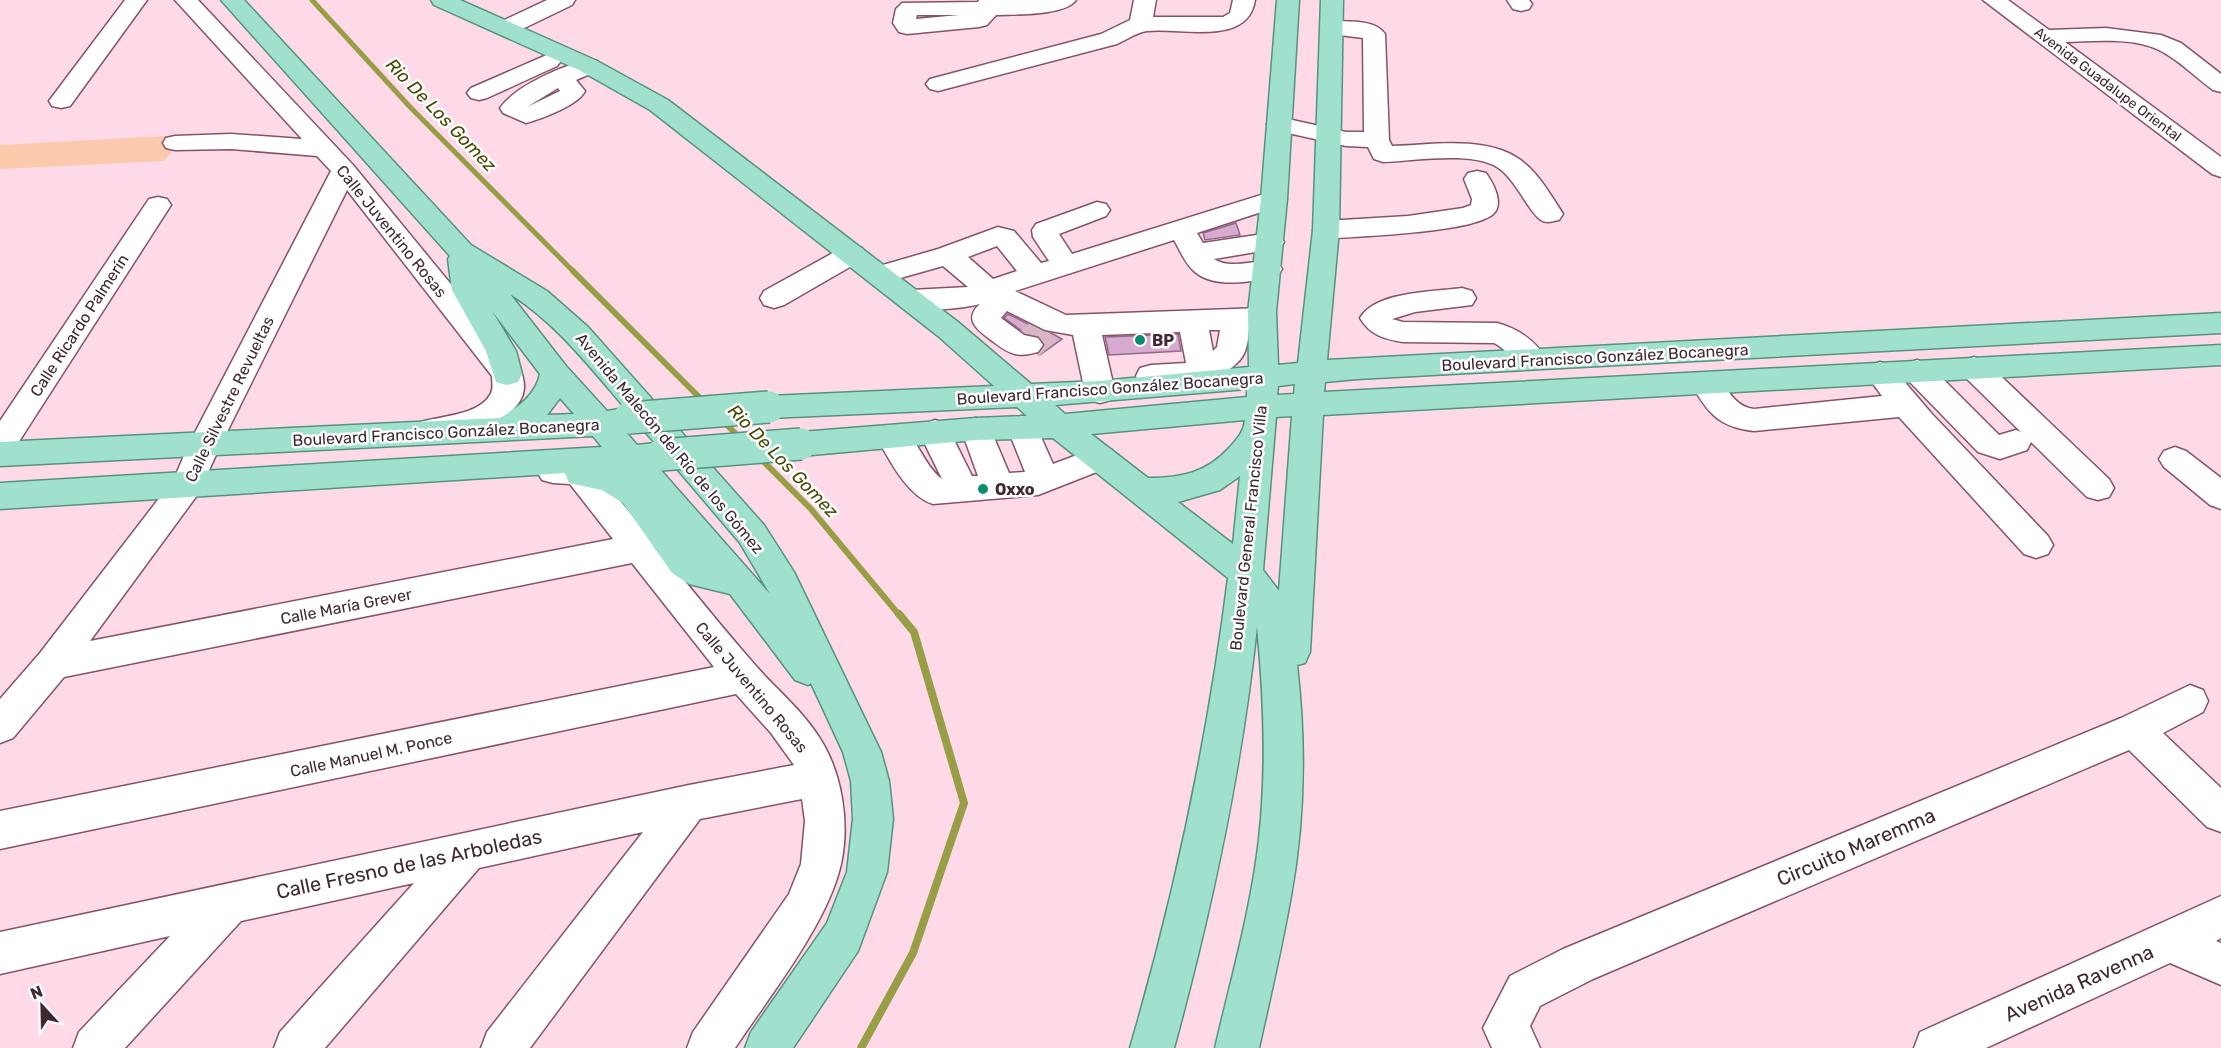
<svg xmlns="http://www.w3.org/2000/svg" width="2221" height="1048" font-family="Rubik,sans-serif">
<style>
.green{fill:#fbc9ab}
.lines{fill:none;stroke-linecap:round;stroke-linejoin:round}
.stream-far2{stroke:#989e45;stroke-width:5}
.stream-far1{stroke:#989e45;stroke-width:6}
.stream{stroke:#989e45;stroke-width:8}
.building{fill:#d8aacf;stroke:#92688a;stroke-width:1.5}
.minor-tunnel{stroke:#d8b6c4;stroke-width:31;stroke-dasharray:31 16;stroke-linecap:butt}
.minor-casing{stroke:#855368;stroke-width:3}
.major-casing{stroke:#559282;stroke-width:3}
.minor{fill:#fff;fill-rule:evenodd}
.major{fill:#a0e0ce;fill-rule:evenodd}
.major-bridge-casing{stroke:#559282;stroke-width:34;stroke-linecap:butt}
.major-bridge{stroke:#a0e0ce;stroke-width:31}
.poi-dot{fill:#098c71;stroke:#fff;stroke-width:2}
.labels{text-anchor:middle;stroke-width:5;stroke-linejoin:round;paint-order:stroke}
.far-street-label{font-size:14px;fill:#3f2832;stroke:#fff}
.street-label{font-size:16px;fill:#3f2832;stroke:#fff}
.poi-label{font-size:16px;font-weight:bold;fill:#3f2832;stroke:#fff;text-anchor:start}
.water-label{font-size:18px;font-style:italic;fill:#444800;stroke:#fff}
.near-street-label{font-size:20px;fill:#3f2832;stroke:#fff}
</style>
<rect width="100%" height="100%" fill="#fedae8"/>
<!-- green -->
<path class="green" d="M185,135L164,161L0,169V145Z"/>
<g class="lines">
<!-- stream-far2 -->
<path class="stream-far2" d="M312,0L411,108L575,273"/>
<!-- stream-far1 -->
<path class="stream-far1" d="M573,271L704,402
M722,420L742,440
M758,456L811,509L900,616"/>
<!-- stream -->
<path class="stream" d="M861,1048L913,953L964,803L914,632L899,614"/>
</g>
<!-- building -->
<path class="building" d="M1236,223L1240,235L1205,240L1203,233Z
M1008,314L1044,332L1053,334L1062,339L1041,354L1045,345L1040,337L1025,333L1004,318Z
M1178,334L1181,351L1109,355L1105,337Z"/>
<g class="lines">
<!-- minor-tunnel -->
<path class="minor-tunnel" d="M1028,345L1046,329"/>
<!-- minor casing -->
<g class="minor-casing">
<path id="minor" d="M125,0H147L70,106L61,108L52,106L49,101Z
M175,0H198L353,165L518,366C542,408 488,428 458,435C444,439 431,443 417,439L412,431L417,423C438,416 478,416 490,395C494,389 492,382 492,376L347,190L221,444L198,494L90,641L613,539L570,484L553,483L542,480L537,471L542,462C560,457 573,460 591,465C646,532 699,601 756,666C776,689 802,710 819,737C842,772 850,823 841,864C828,923 769,997 735,1048H687L693,1032L789,894L801,864L805,821L802,799L700,819L530,1048H481L487,1032L643,832L479,868L325,1048H274L280,1032L414,883L241,921L125,1048H73L79,1032L170,936L0,974V932L689,785L794,765L771,733L736,694L0,849V811L714,667L632,563L64,677L13,738L0,743V699L40,653L174,479L189,444L331,171L317,156L231,149L175,150L166,148L163,143L166,138L175,136L231,134L302,139Z
M547,0H575L572,5L514,33L506,35L498,33L495,28L498,23Z
M979,0H1076C1065,16 1015,14 996,15L987,25L979,27L907,34L899,32L893,23L896,9L902,3L978,2ZM917,15H959L916,19Z
M1134,0H1156L1153,17H1223L1230,13L1233,0H1255C1248,47 1181,27 1147,31C1137,32 1126,40 1117,44L938,91L930,89L926,84L930,79L1101,34L1130,20Z
M1507,0H1529L1532,4L1529,9L1521,11L1513,9Z
M1983,0H2008L2049,30L2106,28L2161,35L2181,43L2221,74V92L2213,90C2195,77 2179,60 2159,50C2133,37 2094,41 2065,42L2221,157V177L2212,174Z
M1332,21C1348,22 1375,19 1385,34L1389,140L1392,146C1430,145 1482,136 1516,157C1536,169 1551,195 1563,214L1559,220C1553,221 1547,224 1541,220C1529,213 1516,179 1497,167C1471,151 1414,161 1383,162L1374,159L1368,147L1346,146L1270,129L1267,124L1270,119L1279,117L1346,132H1364L1363,38L1324,33L1321,28L1324,23Z
M549,54L557,56L561,61L557,66L487,98L479,100L471,98L467,93L471,88Z
M589,59L597,61L601,66L597,71L576,80L585,91C579,105 541,119 526,123L503,113L500,108C516,85 563,66 589,59ZM558,88L560,91L527,107Z
M1477,171L1486,173C1493,183 1503,201 1495,212C1480,233 1355,236 1326,239L1317,236L1313,230L1317,224L1326,221L1408,216L1463,208L1471,205L1472,199L1464,179L1468,173Z
M1274,191L1283,193L1287,199L1283,205L1197,233L1203,243L1270,233L1280,236L1284,242L1280,248L1214,259C1232,271 1258,257 1278,263L1282,269L1278,275C1255,282 1215,289 1195,272C1185,264 1180,250 1174,240L1015,291L1066,315L1262,308L1272,311L1276,318L1272,325L1249,328C1248,341 1247,354 1237,363C1218,382 1166,391 1140,384L1136,376L1140,368L1151,365L1186,363L1180,332L1102,335L1115,392L1111,400L1100,403L1089,400L1085,392L1073,335L1045,330L1007,311L1001,318L1024,335L1038,338L1043,345L1038,352C1030,354 1023,356 1015,354C1006,352 999,346 991,340C977,330 963,319 980,304C960,309 921,312 901,307L897,300L901,293L911,290L968,287L943,266L879,284L869,281L865,275L869,269L938,249L998,227L1014,231L1041,263L1049,261L1033,237L1032,230L1036,224L1097,202L1106,204L1110,210L1106,216L1059,234L1072,254ZM997,246L1017,271L993,279L968,257ZM1209,330H1220L1217,347L1213,351Z
M158,197L167,199L171,205L11,454L0,458V421L149,199Z
M852,245L862,248L866,254L862,260L784,305L774,308L764,305L760,298L764,291L842,248Z
M1462,288L1472,291L1476,298L1472,305L1415,312L1392,319L1403,322L1497,323C1519,329 1535,340 1547,360L1542,367C1518,375 1514,353 1494,343L1403,342C1384,339 1370,335 1360,318C1376,291 1433,292 1462,288Z
M1974,357L1985,361L2109,479L2114,488L2109,497L2098,500L2087,497L2031,442L2027,450L2000,459L1978,452L1906,378L1902,371L1906,364L1917,360L1928,364L1999,435L2016,430L2021,432L1963,375L1959,368L1963,361Z
M1880,362L1891,366L1932,414L2048,536L2053,545L2048,554L2036,558L2024,554L1899,417L1754,431C1718,427 1707,412 1690,382L1694,374C1727,365 1723,405 1754,409L1882,396L1865,373L1869,366Z
M1022,416L1033,419L1053,464L1101,446L1112,450L1117,458L1112,466L1038,495L933,504C907,496 889,459 876,436L881,428C889,425 897,423 904,429C919,443 925,466 942,479L919,432L924,424L935,420L946,424L972,476H978L961,429L965,421L976,418L987,421L1009,473L1025,472L1007,427L1011,419Z
M2175,447L2186,451L2221,478V509L2210,505L2164,467L2159,459L2164,451Z
M2190,685L2203,690L2208,701L2203,712L2163,733L2221,788V832L2207,827L2129,750L1593,979L1540,1006L1530,1026L1540,1048H1492L1483,1028L1510,976L1563,949L2121,718Z
M2221,896V938L2216,941L2221,943V985L2170,963L1986,1048H1914L1920,1032Z"/>
</g>
<!-- major casing -->
<g class="major-casing">
<path id="major" d="M221,0H244L471,245L547,291L588,327L764,525L794,572L881,752L889,781L893,819L887,872L858,951L793,1048H745L751,1032L827,923L847,872L853,819L851,781L843,752L811,683L808,685L795,680L730,594L689,584L672,573L623,503L602,490L569,483L565,473L0,509V483L602,447L593,436L0,466V442L500,418C518,407 535,396 540,374L492,311L516,351L522,374L518,382L507,385L496,382L486,351L452,290L448,259L450,256ZM510,294C556,323 589,366 625,408L607,411L566,366ZM560,398L574,414L547,415ZM640,426L655,443L637,445L624,430ZM672,463L740,543L770,594L658,467Z
M431,0H460L597,61L668,100L958,322L1031,384L1100,381L1249,367L1248,312L1261,199L1277,0H1299L1287,199L1276,312L1278,365L1298,363L1313,230L1321,0H1343L1339,230L1327,360L2221,313V333L1357,379L1325,382L1324,392L2221,345V365L1323,415L1310,652L1305,663L1297,665C1306,742 1305,820 1291,896C1282,947 1270,998 1259,1048H1215C1231,979 1251,910 1259,839C1267,767 1264,697 1257,626C1242,769 1212,909 1174,1048H1130C1175,894 1208,738 1228,578L1053,438L976,440L801,456L790,452L785,444L790,436L801,432L976,418L1027,416L1017,407L769,418L758,415L754,407L758,399L769,396L994,386L938,336L650,110L581,71L434,5ZM1295,384L1294,394L1277,395L1278,386ZM1247,389V397L1065,414L1055,405ZM1292,416L1279,591L1263,570L1276,417ZM1245,420C1244,432 1237,439 1229,448C1206,473 1181,478 1148,478L1091,434ZM1240,476L1233,544L1178,502L1220,490Z"/>
</g>
<!-- minor -->
<use href="#minor" class="minor"/>
<!-- major -->
<use href="#major" class="major"/>
<!-- major-bridge casing -->
<g class="major-bridge-casing">
<path id="major-bridge" d="M629,418L769,407
M661,455L801,444"/>
</g>
<!-- major-bridge -->
<use href="#major-bridge" class="major-bridge"/>
</g>
<!-- markers -->
<g class="poi-dot">
<circle cx="1140" cy="340" r="6"/>
<circle cx="983" cy="489" r="6"/>
</g>
<g class="labels">
<!-- far-street labels -->
<g class="far-street-label">
<text transform="translate(2108 84) rotate(37)" y="5">Avenida Guadalupe Oriental</text>
</g>
<!-- street labels -->
<g class="street-label">
<text transform="translate(392 231) rotate(51)" y="6">Calle Juventino Rosas</text>
<text transform="translate(79 325) rotate(-57)" y="6">Calle Ricardo Palmerín</text>
<text transform="translate(1595 357) rotate(-3)" y="6">Boulevard Francisco González Bocanegra</text>
<text transform="translate(1110 388) rotate(-4)" y="6">Boulevard Francisco González Bocanegra</text>
<text transform="translate(229 399) rotate(-64)" y="6">Calle Silvestre Revueltas</text>
<text transform="translate(446 432) rotate(-3)" y="6">Boulevard Francisco González Bocanegra</text>
<text transform="translate(670 443) rotate(50)" y="6">Avenida Malecón del Río de los Gómez</text>
<text transform="translate(1248 528) rotate(-84)" y="6">Boulevard General Francisco Villa</text>
<text transform="translate(346 606) rotate(-11)" y="6">Calle María Grever</text>
<text transform="translate(752 687) rotate(50)" y="6">Calle Juventino Rosas</text>
<text transform="translate(371 754) rotate(-12)" y="6">Calle Manuel M. Ponce</text>
</g>
<!-- poi labels -->
<g class="poi-label">
<text x="1152" y="346">BP</text>
<text x="995" y="495">Oxxo</text>
</g>
<!-- water labels -->
<g class="water-label">
<text transform="translate(441 115) rotate(46)" y="6">Rio De Los Gomez</text>
<text transform="translate(783 461) rotate(46)" y="6">Rio De Los Gomez</text>
</g>
<!-- near-street labels -->
<g class="near-street-label">
<text transform="translate(1856 847) rotate(-23)" y="7">Circuito Maremma</text>
<text transform="translate(409 864) rotate(-12)" y="7">Calle Fresno de las Arboledas</text>
<text transform="translate(2079 983) rotate(-24)" y="7">Avenida Ravenna</text>
</g>
</g>
<!-- north arrow -->
<g transform="translate(42 1006) rotate(338)" stroke="#ffffff" stroke-width="4.5" paint-order="stroke">
<path d="M0-4.5L10 22L0 15L-10 22Z" fill="#3f2832"/>
<text y="-9" font-size="16" font-weight="bold" text-anchor="middle" fill="#3f2832">N</text>
</g>
</svg>
